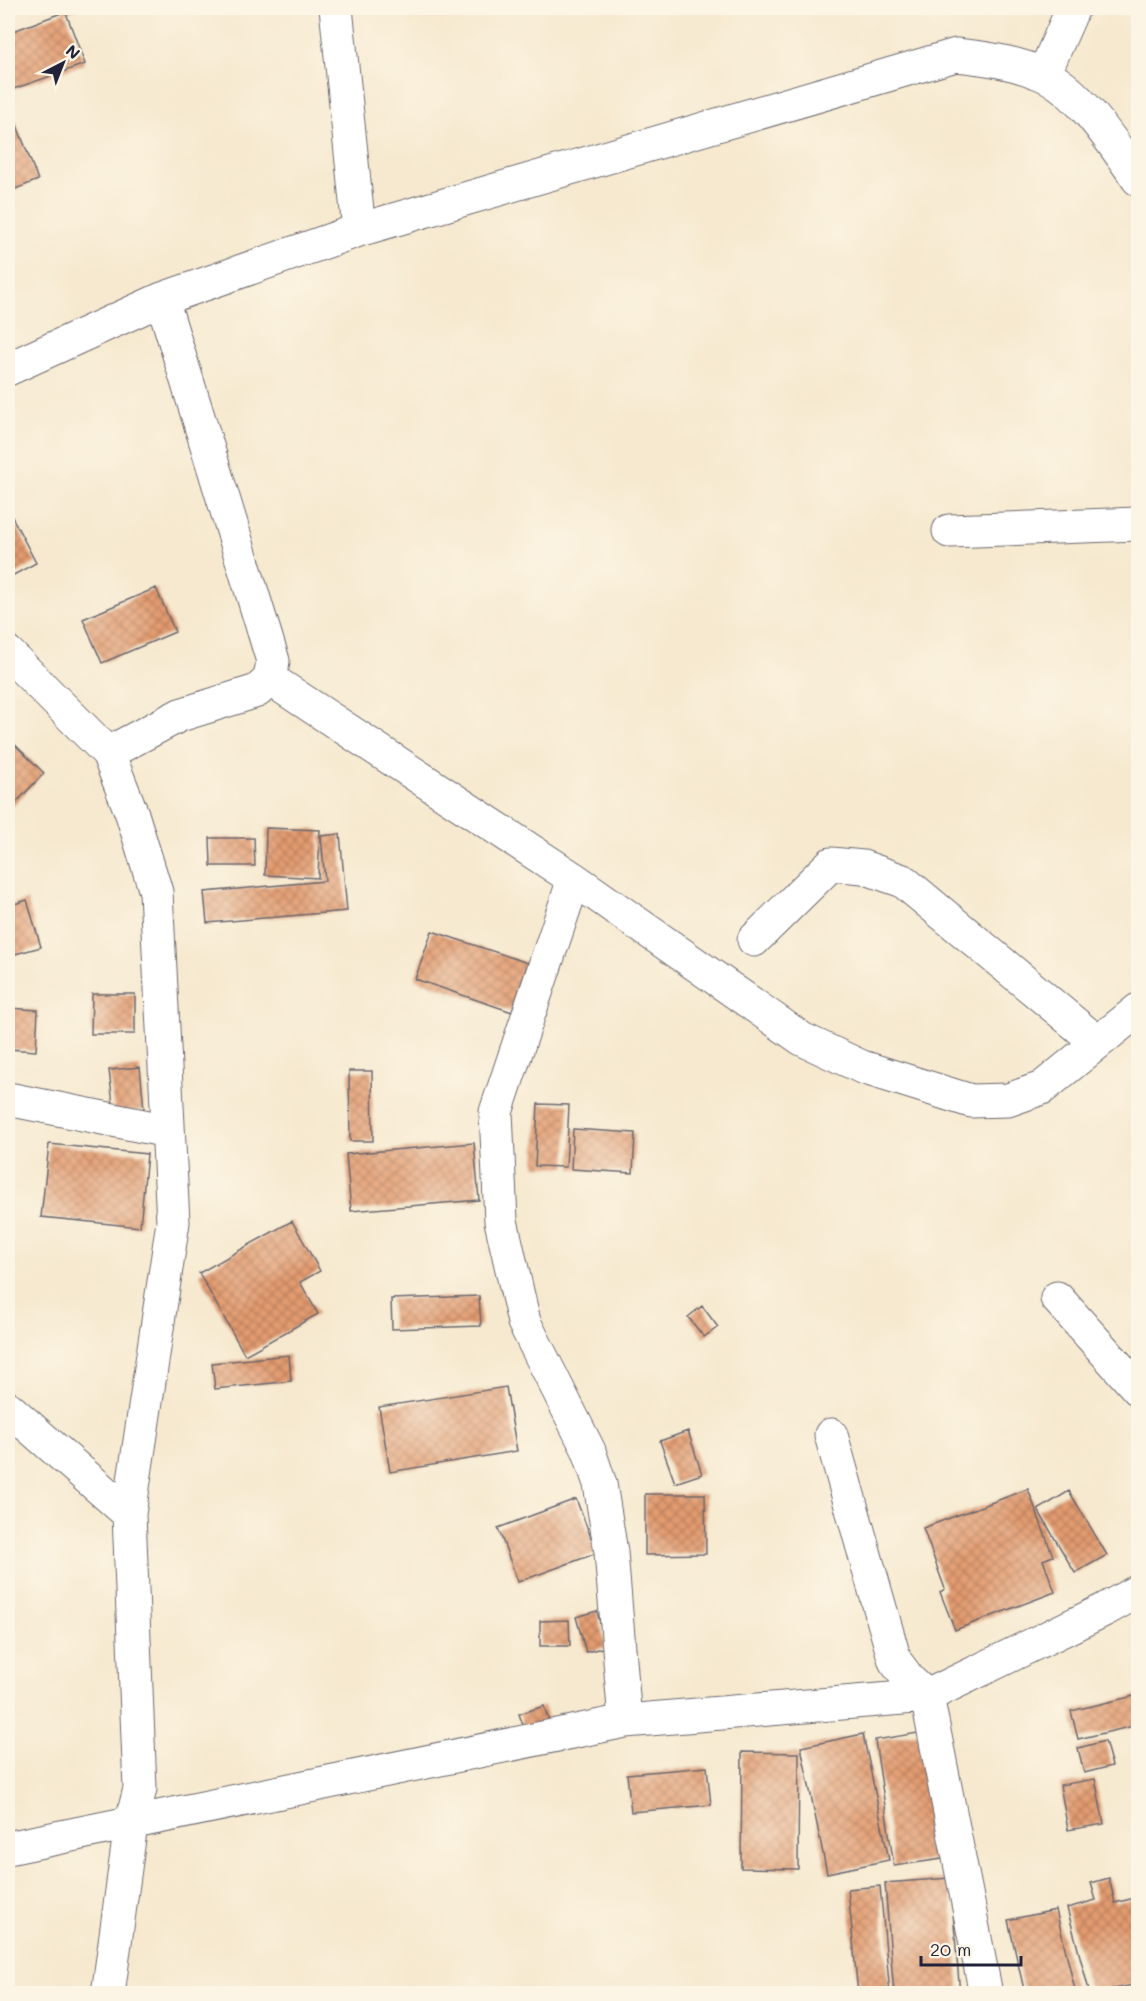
<svg xmlns="http://www.w3.org/2000/svg" width="1146" height="2001" font-family="Mali,sans-serif">
<style>
.building{fill:url(#building-cross-hatch)}
.lines{fill:none;stroke-linecap:round;stroke-linejoin:round}
.minor-casing{stroke:#6c686f;stroke-width:35}
.minor{stroke:#fff;stroke-width:33}
</style>
<defs>
<pattern id="building-cross-hatch" width="8" height="8" patternUnits="userSpaceOnUse" patternTransform="scale(1.5)"><rect width="8" height="8" fill="#e39b6f"/><path d="M0 0l8 8M0 8l8-8" fill="none" stroke="#b87e5c"/></pattern>
</defs>
<rect width="100%" height="100%" fill="#fcf5e5"/>
<filter id="ink" filterUnits="userSpaceOnUse"><feTurbulence type="fractalNoise" baseFrequency=".0167" numOctaves="2"/><feDisplacementMap in="SourceGraphic" scale="12" xChannelSelector="R" yChannelSelector="G"/><feConvolveMatrix kernelMatrix="1 2 1 2 8 2 1 2 1" color-interpolation-filters="sRGB"/></filter>
<filter id="wash" filterUnits="userSpaceOnUse"><feTurbulence type="fractalNoise" baseFrequency=".008" numOctaves="4" result="noise"/><feDisplacementMap in="SourceGraphic" scale="24" xChannelSelector="R" yChannelSelector="G"/><feGaussianBlur stdDeviation="1.35" result="paint"/><feColorMatrix in="noise" values="0 0 0 0 0 0 0 0 0 0 0 0 0 0 0 0 0 1.4 0 .05"/><feComposite in="paint" operator="in"/></filter>
<g filter="url(#wash)">
<rect width="100%" height="100%" fill="#f6e9cf"/>
<g id="blocks">
<!-- building -->
<path class="building" d="M62,8H78L66,13L85,64L8,91V33L64,12Z
M8,102L38,180L8,192Z
M10,513L36,563L8,578V514Z
M156,588L175,632L102,663L83,619Z
M8,738L44,773L8,811Z
M266,828L320,830L318,878L265,875Z
M340,834L347,911L207,923L204,892L325,881L321,836Z
M210,838H254L255,866H211Z
M27,900L41,947L8,956V906Z
M432,931L528,963L512,1012L415,979Z
M92,994H135V1034H91Z
M8,1008L38,1010L36,1051L8,1049Z
M140,1067L144,1110L114,1113L109,1070Z
M349,1071H372L373,1141H350Z
M538,1104L569,1105L566,1167L535,1166Z
M573,1129L635,1133L633,1173L571,1169Z
M474,1143L479,1200L351,1211L346,1154Z
M49,1144L147,1154L140,1227L41,1217Z
M292,1221L320,1271L300,1282L318,1314L245,1355L199,1273Z
M479,1296L481,1326L392,1329L391,1299Z
M702,1306L718,1327L704,1337L688,1317Z
M289,1355L291,1381L215,1389L212,1363Z
M506,1387L517,1451L390,1472L379,1407Z
M688,1431L702,1474L675,1483L660,1441Z
M1028,1489L1053,1556L1043,1560L1055,1592L955,1630L940,1592L945,1589L923,1528Z
M1069,1491L1107,1555L1075,1573L1038,1510Z
M645,1494H705L706,1554L645,1555Z
M576,1499L597,1553L518,1582L498,1528Z
M597,1611L606,1647L586,1652L576,1617Z
M569,1620L570,1646H540V1621Z
M1138,1695V1725L1078,1739L1071,1711Z
M544,1706L552,1730L528,1739L519,1714Z
M930,1731L949,1858L894,1866L875,1740Z
M863,1734L889,1860L827,1873L801,1747Z
M1105,1741L1112,1766L1084,1773L1078,1748Z
M742,1752L799,1753L798,1869L741,1868Z
M707,1767L711,1805L631,1812L627,1774Z
M1095,1779L1104,1824L1068,1830L1060,1785Z
M950,1878L960,1994H894L885,1883Z
M1109,1878L1115,1903L1138,1897V1984L1090,1994L1067,1908L1096,1900L1091,1883Z
M880,1886L890,1994H858L848,1889Z
M1056,1910L1076,1994H1025L1008,1920Z"/>
</g>
</g>
<g filter="url(#ink)">
<use href="#blocks" fill-opacity="0" stroke="#6c686f" stroke-width="1.5"/>
<g class="lines">
<!-- minor casing -->
<g class="minor-casing">
<path id="minor" d="M336,8L359,230
M1044,74L1073,8
M8,369L162,299L359,230L956,55C985,58 1014,62 1042,74C1079,89 1115,146 1138,179
M949,531L1138,524
M8,653L108,753L132,814L156,892L173,1222L129,1514L140,1789L131,1824L108,1994
M270,679L574,879L802,1039L862,1067L971,1101L1008,1100L1042,1088L1138,1010
M108,753L180,715L257,691L270,679L273,661L162,299
M574,879L496,1112L501,1221L524,1322L589,1451L600,1484L611,1552L625,1721
M754,940L831,864L863,867L903,881L1097,1042
M8,1099L168,1131
M1057,1298L1138,1389
M8,1408L129,1514
M831,1435L895,1661L910,1681L927,1696L986,1994
M8,1848L625,1721L927,1696L1104,1610L1138,1591"/>
</g>
<!-- minor -->
<use href="#minor" class="minor"/>
</g>
</g>
<!-- margin -->
<rect width="1146" height="2001" fill="none" stroke="#fcf5e5" stroke-width="30"/>
<!-- north arrow -->
<g transform="translate(63 63) rotate(42)" stroke="#fcf5e5" stroke-width="4.5" paint-order="stroke">
<path d="M0-4.5L10 22L0 15L-10 22Z" fill="#22223b"/>
<text y="-9" font-size="16" font-weight="bold" text-anchor="middle" fill="#22223b">N</text>
</g>
<!-- scale -->
<path d="M921 1956v9h100v-9" fill="none" stroke="#22223b" stroke-width="3"/>
<text x="930" y="1956" font-size="18" fill="#22223b" stroke="#fcf5e5" stroke-width="4.5" paint-order="stroke">20 m</text>
</svg>
